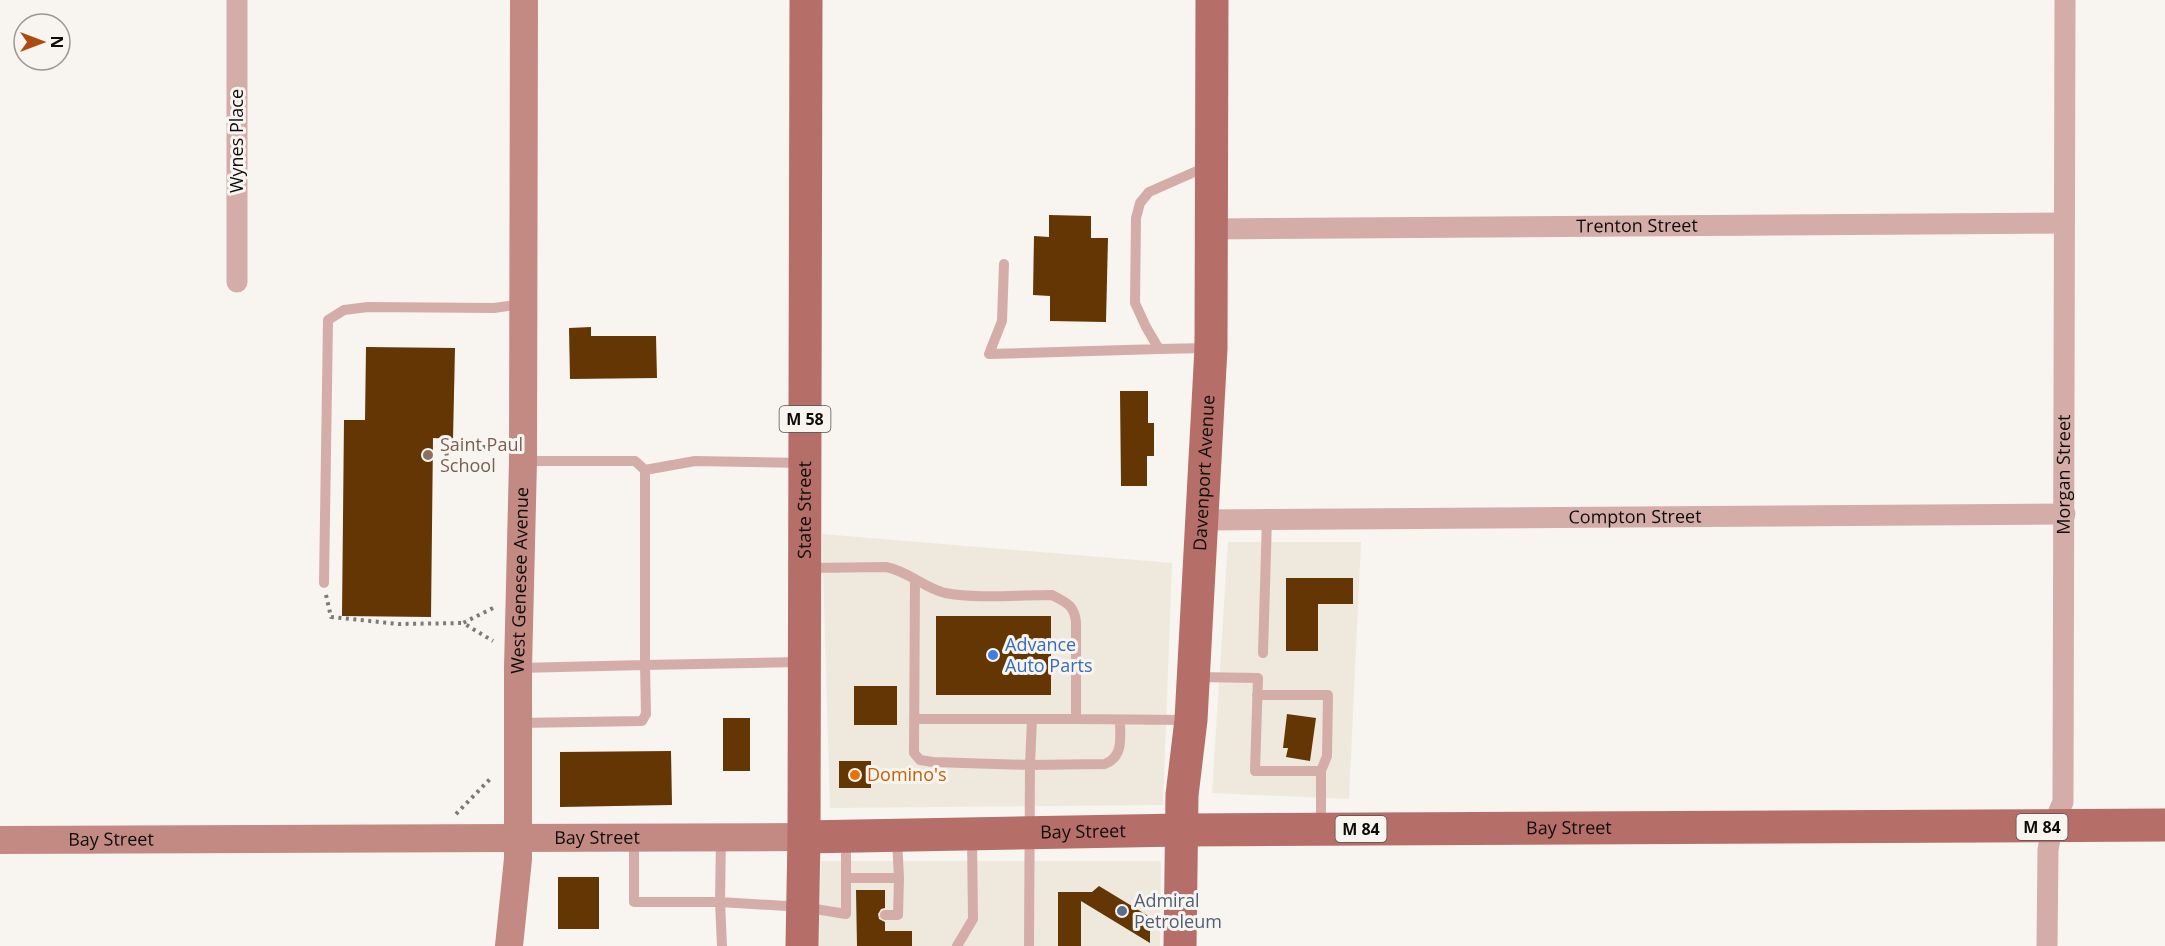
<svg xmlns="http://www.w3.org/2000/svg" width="2165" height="946" font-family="'Open Sans',sans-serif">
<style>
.built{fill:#efe8dd}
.building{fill:#633604}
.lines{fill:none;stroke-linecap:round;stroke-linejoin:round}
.path{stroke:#7c7a78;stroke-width:4;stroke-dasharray:3 4.5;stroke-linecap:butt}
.lane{stroke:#d5ada8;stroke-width:10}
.street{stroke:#d5ada8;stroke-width:21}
.secondary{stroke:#c38983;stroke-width:28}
.primary{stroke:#b56e68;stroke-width:33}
.education-dot{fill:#8d6e63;stroke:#f8f4f0;stroke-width:2}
.shop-dot{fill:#3f7fe0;stroke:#f8f4f0;stroke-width:2}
.food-dot{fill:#e8710a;stroke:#f8f4f0;stroke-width:2}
.service-dot{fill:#5c6f8a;stroke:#f8f4f0;stroke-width:2}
.labels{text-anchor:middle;stroke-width:6;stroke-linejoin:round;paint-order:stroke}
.shield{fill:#f8f4f0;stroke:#545250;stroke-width:1.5}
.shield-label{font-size:16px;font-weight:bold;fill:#0e0d0c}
.street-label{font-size:18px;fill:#0e0d0c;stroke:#f8f4f0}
.education-label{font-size:18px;fill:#785e54;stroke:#f8f4f0;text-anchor:start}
.shop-label{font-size:18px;fill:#366cbe;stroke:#f8f4f0;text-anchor:start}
.food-label{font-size:18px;fill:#c56008;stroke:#f8f4f0;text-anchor:start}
.service-label{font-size:18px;fill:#4e5e75;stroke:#f8f4f0;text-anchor:start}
</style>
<rect width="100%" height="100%" fill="#f8f4f0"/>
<!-- built -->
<path class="built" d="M822,534L1172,563L1163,805L830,808Z
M1228,542H1361L1349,799L1212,793Z
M821,861H1161L1160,946H819Z"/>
<!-- building -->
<path class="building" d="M1049,215L1091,216V238H1108L1106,322L1050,321V296L1033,295L1034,236L1049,237Z
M591,327V336H656L657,378L570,379L569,328Z
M366,347L455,348L453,439L433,438L431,617L342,616L344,420H365Z
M1120,391H1148V423H1154V456H1147V486H1121Z
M1286,578H1353V604H1318V651H1286Z
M936,616H1051V695H936Z
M854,686H897V725H854Z
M1287,714L1316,718L1310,761L1286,757L1288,748H1283Z
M723,718H750V771H723Z
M671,751L672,805L560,807V752Z
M839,761H871V788H839Z
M558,877H599V929H558Z
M1099,886L1150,917V943L1081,901V946H1058V892H1092Z
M856,890H885V908L881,909L878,914L879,919L885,922V931H912V946H857Z"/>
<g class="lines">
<!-- path -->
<path class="path" d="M493,447H446L447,459L493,469
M326,595L331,617L399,624L463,623
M493,608L463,623L493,641
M456,814L492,777"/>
<!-- lane -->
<path class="lane" d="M1004,264L1002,321L989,354L1159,349
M1206,348L1159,349L1146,327L1135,303L1136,218L1140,203L1149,192L1208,166
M645,470L695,461L803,463
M808,568L886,567C908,571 924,588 945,593C975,599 1021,595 1052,595C1067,603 1074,605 1076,622V719L1187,720
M915,579L914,753L920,760L933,762L1030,765L1029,946
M324,583L328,320L344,310L368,307L494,308L522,304
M1263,653L1267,519
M518,668L645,665V470L635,461H523
M1197,677L1258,678L1255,771H1321V825
M1257,695H1328L1327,756L1321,771
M914,719H1076
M1032,719L1030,765L1105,764C1124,756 1120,738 1120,720
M519,723L642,721L646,714L645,665L800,662
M634,837V902H720L722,946
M721,837L720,902L803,907L846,914V839
M846,878H899L897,839
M885,915H898L899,878
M957,946L973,919L972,837"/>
<!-- street -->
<g class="street">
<path id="s1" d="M1211,229L2064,223"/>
<path d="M237,282V0"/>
<path id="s2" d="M1203,520L2065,514"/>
<path id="s3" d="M2047,946L2048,850L2052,827L2063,802L2065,0"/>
</g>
<!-- secondary -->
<g class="secondary">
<path id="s4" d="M0,840L804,837"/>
<path id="s5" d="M509,946L518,859V668L523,461L524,0"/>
</g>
<!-- primary -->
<g class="primary">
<path id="s6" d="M804,837L1181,830L2165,825"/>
<path id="s7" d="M802,946L804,837L806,0"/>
<path id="s8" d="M1180,946L1182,795L1191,720L1211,348L1212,0"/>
</g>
</g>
<!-- markers -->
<circle class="education-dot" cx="428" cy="455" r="6"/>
<circle class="shop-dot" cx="993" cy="655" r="6"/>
<circle class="food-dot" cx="855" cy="775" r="6"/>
<circle class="service-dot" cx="1122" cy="911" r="6"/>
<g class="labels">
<!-- shield labels -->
<g class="shield">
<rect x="779.5" y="406" width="51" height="26" rx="4.5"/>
<rect x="2016.5" y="814" width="51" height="26" rx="4.5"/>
<rect x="1335.5" y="816" width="51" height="26" rx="4.5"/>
</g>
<g class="shield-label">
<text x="805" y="425">M 58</text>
<text x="2042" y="833">M 84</text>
<text x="1361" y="835">M 84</text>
</g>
<!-- street labels -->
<g class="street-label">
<text transform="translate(237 141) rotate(-90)" y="6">Wynes Place</text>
<text dy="6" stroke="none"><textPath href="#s1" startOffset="426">Trenton Street</textPath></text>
<text dy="6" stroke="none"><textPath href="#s8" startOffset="474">Davenport Avenue</textPath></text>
<text dy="6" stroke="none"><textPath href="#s3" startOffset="474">Morgan Street</textPath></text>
<text dy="6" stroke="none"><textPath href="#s7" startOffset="436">State Street</textPath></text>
<text dy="6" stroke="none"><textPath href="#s2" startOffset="432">Compton Street</textPath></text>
<text dy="6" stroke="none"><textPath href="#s5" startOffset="366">West Genesee Avenue</textPath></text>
<text dy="6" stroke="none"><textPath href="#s6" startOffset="765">Bay Street</textPath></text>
<text dy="6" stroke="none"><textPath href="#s6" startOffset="279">Bay Street</textPath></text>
<text dy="6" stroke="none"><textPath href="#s4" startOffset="597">Bay Street</textPath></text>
<text dy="6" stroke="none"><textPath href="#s4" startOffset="111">Bay Street</textPath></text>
</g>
<!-- education labels -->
<g class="education-label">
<text x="440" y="451">Saint Paul<tspan x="440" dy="21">School</tspan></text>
</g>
<!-- shop labels -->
<g class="shop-label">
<text x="1005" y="651">Advance<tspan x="1005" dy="21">Auto Parts</tspan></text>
</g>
<!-- food labels -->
<g class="food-label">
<text x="867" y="781">Domino's</text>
</g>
<!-- service labels -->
<g class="service-label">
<text x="1134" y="907">Admiral<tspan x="1134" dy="21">Petroleum</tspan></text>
</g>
</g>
<!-- north arrow -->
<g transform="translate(42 42) rotate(90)"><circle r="28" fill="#f8f4f0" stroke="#9a9895" stroke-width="1.5"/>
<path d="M0-4.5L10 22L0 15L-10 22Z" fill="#ad4a11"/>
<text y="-9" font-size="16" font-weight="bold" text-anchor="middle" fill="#0e0d0c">N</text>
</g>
</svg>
